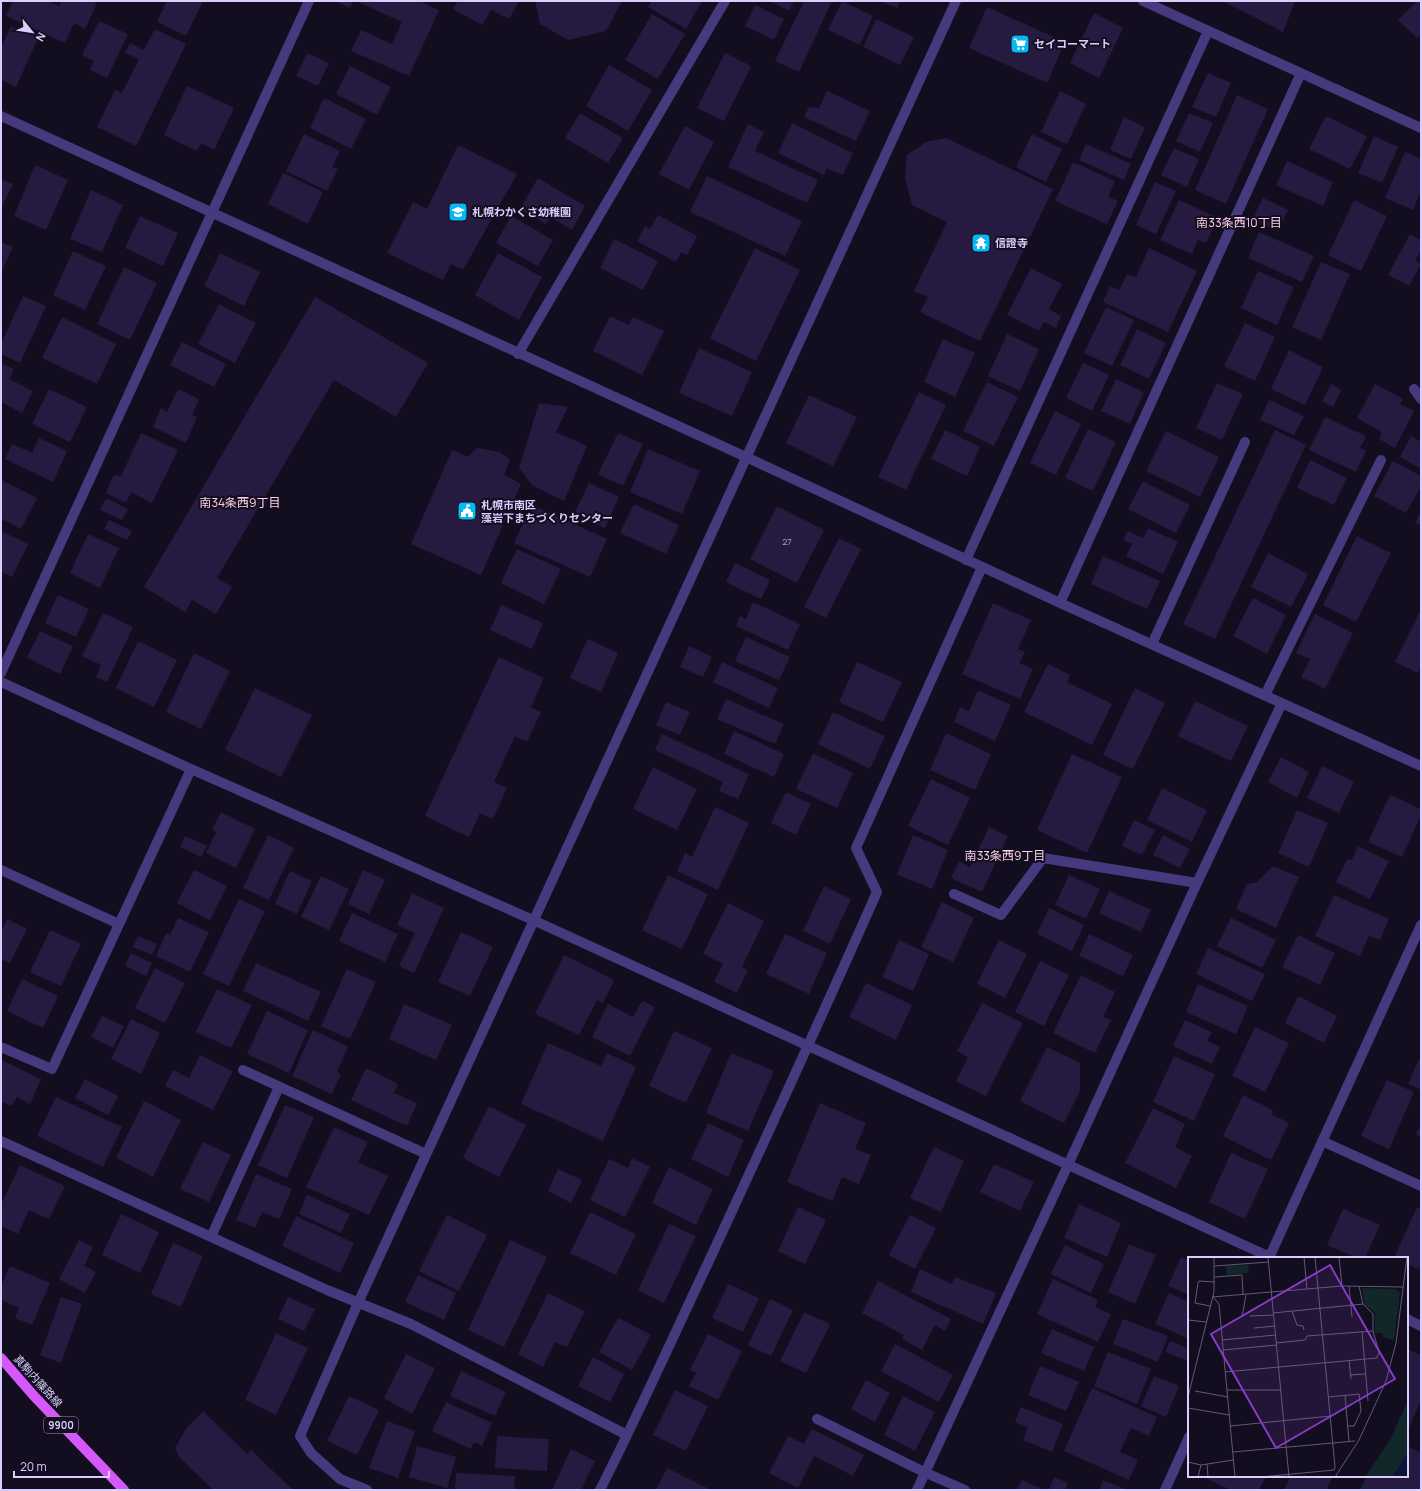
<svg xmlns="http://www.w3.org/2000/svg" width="1422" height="1491" font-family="Manrope,'Noto Sans JP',sans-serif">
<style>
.building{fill:#271a40}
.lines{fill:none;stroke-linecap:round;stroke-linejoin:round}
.street{stroke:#46397e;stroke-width:10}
.primary{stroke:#d658fb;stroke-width:10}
.labels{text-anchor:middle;stroke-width:4;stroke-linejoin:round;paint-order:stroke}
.number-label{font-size:9px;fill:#ada1ce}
.shield{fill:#130d20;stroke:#9e94bb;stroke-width:1}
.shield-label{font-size:10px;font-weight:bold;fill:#dacefe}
.poi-label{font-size:11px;font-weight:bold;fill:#dacefe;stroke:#130d20;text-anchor:start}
.street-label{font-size:11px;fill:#dacefe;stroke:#130d20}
.neighbourhood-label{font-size:12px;fill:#fed0e6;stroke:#130d20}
.inset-road{fill:none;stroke:#635a79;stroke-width:1}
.view{fill:#843cc5;fill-opacity:0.15;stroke:#843cc5;stroke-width:2}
.inset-edge{fill:none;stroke:#dacefe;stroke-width:2}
</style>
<rect width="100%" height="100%" fill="#130d20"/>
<!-- building -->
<path class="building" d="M13,1H47L59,6L62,1H92L97,3L85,29L74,23L65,43L6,16Z
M167,1H203L186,36L157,22Z
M335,1H353L350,8Z
M356,1H419L439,10L409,76L351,51L361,30L392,44L402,22Z
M458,1H519L509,19L491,10L482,25L453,9Z
M535,1H621V3L606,31L568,40L540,24Z
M652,1H702L686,29L648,7Z
M770,1H794L789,11Z
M804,1H832L799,72L775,61Z
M842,1L873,16L860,45L828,30Z
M880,1H900L897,8Z
M1223,1H1295L1283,32Z
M1417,1H1421V34L1417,38L1398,20Z
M755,5L784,19L774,40L745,26Z
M987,7L1065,42L1047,83L969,48Z
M1094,13L1123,28L1099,78L1070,63Z
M652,14L685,34L658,79L625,60Z
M876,19L914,37L900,65L863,47Z
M99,21L128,34L107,78L90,70L94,61L82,55Z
M11,26L38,38L16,87L1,80V48Z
M155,29L186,44L136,146L97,127L115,90L122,93L139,59L125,53L130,43L144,50Z
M307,53L329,63L318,86L296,76Z
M725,53L751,66L724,121L697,108Z
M609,65L652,90L628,131L586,106Z
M350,66L391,87L377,115L336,94Z
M1208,73L1231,83L1216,117L1192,107Z
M187,86L234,108L214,150L201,143L197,151L164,135Z
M827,91L870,111L856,141L804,117L809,107L819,108Z
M1060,91L1086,104L1067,144L1041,132Z
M1237,95L1268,109L1226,204L1195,190Z
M324,98L366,119L351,149L310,128Z
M580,113L623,138L608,163L565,138Z
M1189,113L1213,123L1200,152L1176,141Z
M1326,116L1367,136L1350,169L1309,149Z
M1124,117L1145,127L1131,159L1110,150Z
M792,123L853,153L843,175L827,168L824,175L778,153Z
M748,124L764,132L755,151L818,180L807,203L728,167Z
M685,126L714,142L689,190L659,174Z
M304,134L340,151L332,167L338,169L327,191L286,171Z
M1032,134L1062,149L1046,182L1016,167Z
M1374,136L1398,147L1382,183L1358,173Z
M946,138L1053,189L980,341L920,312L928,297L914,291L947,222L912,205L905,179L907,155L926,142Z
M1086,144L1131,164L1124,180L1079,160Z
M458,145L517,174L463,270L451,264L443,280L387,253L413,202L427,209Z
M1174,148L1199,159L1187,187L1161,175Z
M1405,152L1421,159V191L1413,210L1385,198Z
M1287,161L1333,182L1323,206L1276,185Z
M1073,162L1115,181L1108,197L1118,201L1107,224L1055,201Z
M35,165L68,180L46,230L14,216Z
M283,173L323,192L308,224L268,204Z
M707,176L802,221L785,256L690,212Z
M538,178L585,206L572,230L550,217L546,224L520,209Z
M1,179L13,184L1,209Z
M1155,182L1176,191L1156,234L1136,225Z
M91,190L123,205L102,252L70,239Z
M1263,198L1288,210L1278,231L1252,219Z
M1179,200L1218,218L1206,243L1198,240L1192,254L1160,240Z
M1354,200L1387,216L1361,271L1328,255Z
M658,215L697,236L687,255L681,252L676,262L637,241L645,226L650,229Z
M140,216L178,233L163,266L125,248Z
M511,216L553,240L538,266L496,243Z
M1259,232L1314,256L1302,282L1248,258Z
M1410,234L1421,240V250L1415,261L1421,264L1409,286L1388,275Z
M614,239L658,261L643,290L600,268Z
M1,242L13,247L1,273Z
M755,248L800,270L756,361L710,338Z
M1149,248L1197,271L1168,332L1103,302L1110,286L1119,290L1127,274L1136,277Z
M73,251L106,266L85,310L53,295Z
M220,253L260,272L244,306L204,286Z
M498,253L542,277L519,320L475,295Z
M1321,262L1350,274L1321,340L1292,327Z
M124,267L157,283L130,340L97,324Z
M1031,268L1062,284L1049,309L1061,316L1056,328L1044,322L1039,331L1007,315Z
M1258,271L1294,287L1277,325L1241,308Z
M23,296L46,306L20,363L1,354V344Z
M315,297L428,363L396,417L334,380L217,578L232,587L216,614L192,600L185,612L144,587Z
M219,304L256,323L235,363L198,344Z
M1106,307L1134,320L1112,366L1084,353Z
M610,316L629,325L633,317L664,331L642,375L593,351Z
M62,317L116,344L97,384L42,358Z
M1245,323L1275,337L1255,381L1224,366Z
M1137,329L1166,343L1149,379L1120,365Z
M1007,334L1039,349L1020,391L988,376Z
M943,339L975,353L955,397L924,382Z
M182,342L226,364L214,387L170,365Z
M699,348L752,372L732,416L679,393Z
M1289,350L1323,367L1305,405L1271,389Z
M1,363L14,369L9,379L33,391L22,413L1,402Z
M1083,363L1109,375L1092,411L1066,398Z
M1116,379L1144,392L1130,424L1101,411Z
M987,382L1018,397L994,446L963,431Z
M1217,383L1243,394L1222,440L1196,428Z
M1331,384L1341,390L1333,407L1322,401Z
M1375,384L1403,399L1400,404L1414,411L1395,448L1379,439L1382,432L1357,418Z
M49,389L87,407L70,442L32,424Z
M178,389L199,399L192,415L197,417L186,443L153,427L161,408L167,412Z
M919,392L946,405L906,490L878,477Z
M809,395L857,417L833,466L786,443Z
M1269,400L1304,416L1294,435L1260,420Z
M539,403L568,407L556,432L587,446L564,501L532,485L519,468Z
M1055,411L1081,424L1056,475L1030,463Z
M1325,417L1366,436L1360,448L1366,451L1356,472L1309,450Z
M1088,429L1116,442L1093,491L1065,478Z
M945,430L980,447L967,476L931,459Z
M1275,430L1306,445L1215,639L1183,624Z
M1166,431L1219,457L1200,497L1146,471Z
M141,433L178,450L152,503L131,492L126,503L106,493L114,475L121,476Z
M618,433L643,444L623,486L598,474Z
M1411,436L1421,442V469L1400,457Z
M39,438L67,451L53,482L5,459L12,444L32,453Z
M477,448L500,452L510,460L504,475L521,484L481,575L411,544L452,450L468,457Z
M648,449L700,471L682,514L630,492Z
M1310,460L1347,478L1334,505L1297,488Z
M1393,461L1421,476V486L1406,513L1374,496Z
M1,480L37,498L21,529L1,519Z
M1143,481L1190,505L1176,533L1128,509Z
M589,483L619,497L605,528L574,514Z
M106,498L128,509L122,520L100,510Z
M634,504L679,525L666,554L620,533Z
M532,505L607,539L590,577L514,543Z
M777,506L824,530L797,583L750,559Z
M1421,511V526L1415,523Z
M109,520L132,531L127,540L104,529Z
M1148,528L1178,542L1163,574L1126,556L1132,544L1123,540L1128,531L1143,538Z
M1,531L28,544L12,577L1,572Z
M88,534L119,548L100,588L70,573Z
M1357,536L1391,553L1356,622L1323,605Z
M839,538L861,549L826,618L804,607Z
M517,549L561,569L544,604L501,583Z
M1268,553L1308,574L1291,607L1251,587Z
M1103,556L1160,581L1147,609L1091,584Z
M735,563L770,580L761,599L726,582Z
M58,595L89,609L76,637L45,623Z
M1253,598L1286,615L1267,654L1233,636Z
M753,602L800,624L788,650L736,626L740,616L746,619Z
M993,603L1031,620L1018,649L1025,652L1019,663L1033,669L1020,699L962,674Z
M501,605L543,623L532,649L490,630Z
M103,613L133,627L107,682L96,677L101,665L82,656Z
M1419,613L1421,614V666L1418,673L1395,662Z
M1315,614L1353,633L1325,689L1301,677L1310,659L1296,653Z
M40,631L73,646L60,674L27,658Z
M746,637L790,657L779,680L735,661Z
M588,639L618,653L601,692L570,678Z
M138,641L177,660L154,707L116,688Z
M689,646L712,657L703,677L680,667Z
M194,653L230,671L201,729L166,712Z
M499,657L544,678L531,707L541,712L527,742L515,736L494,782L507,788L493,819L480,813L469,837L425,816Z
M722,662L778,688L769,708L713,682Z
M857,662L902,682L883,722L839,702Z
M1048,664L1070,675L1067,682L1112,704L1092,745L1024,712Z
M255,688L312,715L281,777L225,750Z
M1135,688L1165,703L1133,769L1103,755Z
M978,690L1011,705L995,741L954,722L960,707L969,711Z
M726,699L784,724L775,744L717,719Z
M1195,701L1248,726L1231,761L1178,736Z
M666,702L690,712L680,735L656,725Z
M833,712L885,736L870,769L818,744Z
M734,731L784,754L774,777L724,754Z
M946,733L991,754L975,790L930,770Z
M662,734L749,774L738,799L719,791L723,782L655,750Z
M813,753L853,773L837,808L796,789Z
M1072,754L1122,777L1087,853L1037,830Z
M1281,757L1309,772L1297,798L1268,782Z
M1322,766L1354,782L1339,813L1307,798Z
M653,767L697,789L677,830L633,809Z
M931,779L970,798L948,845L908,826Z
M1162,788L1207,810L1192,842L1147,820Z
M786,792L811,804L796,835L771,823Z
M1390,795L1421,809V815L1402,857L1368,842Z
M715,807L749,823L718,890L677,871L685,853L692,857Z
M1297,810L1328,823L1309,867L1278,853Z
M221,812L255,829L236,868L206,853L216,832L212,829Z
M1134,820L1155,830L1142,855L1122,846Z
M989,827L1008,836L982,892L951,878L959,861L970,867Z
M268,835L294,848L269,900L243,888Z
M913,835L948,850L932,889L897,874Z
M1163,835L1190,849L1180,868L1153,855Z
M185,836L207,846L201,857L180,847Z
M1358,846L1389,861L1370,899L1336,882L1347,859L1352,860Z
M1273,866L1299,877L1276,928L1236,909L1247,884L1257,882Z
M194,870L227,886L210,920L177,903Z
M363,870L385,880L369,914L348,904Z
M290,871L312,881L297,914L275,904Z
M668,875L708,894L682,949L642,930Z
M1069,875L1100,889L1086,919L1055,905Z
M321,876L349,889L329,930L301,917Z
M824,886L851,899L830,944L803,931Z
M1109,891L1151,910L1141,932L1099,913Z
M412,893L444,908L414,973L399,966L415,933L397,925Z
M1334,895L1389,919L1380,940L1369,936L1360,956L1315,936Z
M239,899L265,911L229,986L203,974Z
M942,902L974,918L953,962L921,947Z
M728,903L764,921L742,967L748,970L737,993L714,982L723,964L703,954Z
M1049,908L1084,925L1072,951L1037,934Z
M352,913L398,934L385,962L339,941Z
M178,918L209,932L190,972L156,956L166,933L170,935Z
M1231,918L1276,940L1262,968L1217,946Z
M7,919L27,929L10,963L1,959V927L3,928Z
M50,930L81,944L61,986L30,972Z
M461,932L493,947L470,996L438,982Z
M785,934L827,953L809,994L766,974Z
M1089,934L1133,955L1123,976L1079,956Z
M1298,935L1335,953L1320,985L1282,967Z
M138,936L157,944L152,955L133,947Z
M899,940L929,954L913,991L882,977Z
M999,940L1027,954L1005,998L977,984Z
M1208,948L1265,974L1252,1001L1196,974Z
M131,953L152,963L146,976L125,966Z
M564,955L614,980L603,1003L597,1000L579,1035L535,1014Z
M1040,961L1069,975L1044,1026L1015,1012Z
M256,963L321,992L308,1021L243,991Z
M155,968L185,983L165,1023L135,1008Z
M347,969L376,982L350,1039L321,1026Z
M1081,975L1115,992L1103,1017L1111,1020L1095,1053L1053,1033Z
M22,979L58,996L43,1028L7,1011Z
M866,983L912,1005L896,1040L849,1017Z
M1198,984L1248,1006L1236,1034L1186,1012Z
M217,989L252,1005L231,1048L196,1032Z
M1298,996L1337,1016L1324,1043L1285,1023Z
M642,1001L655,1007L630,1056L592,1037L608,1004L633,1017Z
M982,1003L1023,1023L986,1096L956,1081L968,1057L957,1051Z
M404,1004L452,1025L436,1060L389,1039Z
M267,1011L308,1030L289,1073L247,1054Z
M102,1016L124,1026L113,1048L91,1037Z
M131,1019L160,1033L141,1074L111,1059Z
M1185,1020L1212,1032L1207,1041L1220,1047L1212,1064L1173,1046Z
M1255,1027L1289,1043L1265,1092L1232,1076Z
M313,1030L348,1047L337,1072L341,1074L332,1094L292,1076Z
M674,1031L712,1048L686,1103L649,1086Z
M548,1043L601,1066L607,1053L636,1067L603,1141L521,1104Z
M1047,1047L1080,1063V1091L1064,1123L1020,1101Z
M731,1053L774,1071L748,1131L706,1113Z
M200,1055L233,1071L213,1110L165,1086L173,1070L189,1078Z
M1174,1056L1215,1074L1194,1121L1153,1102Z
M1419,1059L1421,1060V1090L1408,1084Z
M1,1060L41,1079L30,1104L17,1097L11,1106L1,1101Z
M366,1068L398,1084L394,1093L417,1103L407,1126L351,1100Z
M85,1079L118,1096L108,1115L75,1098Z
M1387,1080L1414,1092L1389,1149L1361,1136Z
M1243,1095L1273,1110L1271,1114L1289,1123L1271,1160L1223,1136Z
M56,1097L122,1127L103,1167L37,1136Z
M144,1101L181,1120L153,1177L116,1158Z
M820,1103L866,1123L855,1149L871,1155L859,1184L842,1177L832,1201L787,1182Z
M285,1105L314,1117L287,1178L258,1165Z
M489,1106L526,1125L499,1177L463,1158Z
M1153,1108L1185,1124L1175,1147L1192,1156L1176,1188L1125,1163Z
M708,1123L744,1140L728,1177L691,1159Z
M1421,1124V1137L1416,1134Z
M334,1127L368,1142L358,1162L388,1176L369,1215L306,1187Z
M203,1142L231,1155L209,1202L180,1189Z
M934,1147L964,1161L941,1212L910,1198Z
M1231,1153L1268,1169L1245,1219L1209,1202Z
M632,1158L650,1167L625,1217L590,1200L609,1159L628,1168Z
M994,1164L1034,1182L1020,1211L980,1192Z
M20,1165L65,1186L49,1219L29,1210L18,1234L1,1226V1204Z
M669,1167L713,1189L696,1225L652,1203Z
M558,1169L582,1180L571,1203L548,1191Z
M256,1174L292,1189L279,1219L262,1212L255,1228L236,1220Z
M307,1195L350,1214L341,1233L299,1214Z
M1079,1204L1121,1223L1107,1257L1064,1238Z
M798,1207L826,1220L805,1264L778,1251Z
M1417,1207L1421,1209V1270L1407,1264V1258H1394Z
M1343,1209L1380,1225L1365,1258H1357L1327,1245Z
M590,1212L636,1234L616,1275L570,1253Z
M121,1214L159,1232L140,1273L102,1255Z
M447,1215L487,1235L459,1291L419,1271Z
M910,1215L936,1228L915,1269L889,1255Z
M296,1216L354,1243L340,1273L282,1246Z
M669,1224L696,1236L664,1303L638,1290Z
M79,1240L93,1247L84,1266L96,1272L85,1293L59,1279Z
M510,1240L547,1257L504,1347L468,1330Z
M173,1243L203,1256L181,1307L151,1294Z
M1129,1244L1156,1255L1135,1304L1108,1292Z
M1065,1245L1104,1264L1091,1293L1051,1274Z
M1181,1257L1189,1261V1295L1168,1286Z
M10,1266L50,1283L32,1325L15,1318L19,1308L1,1300V1286Z
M920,1269L952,1284L955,1277L996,1293L983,1324L911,1292Z
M418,1275L456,1293L444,1320L405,1302Z
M1053,1279L1098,1300L1095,1307L1111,1314L1098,1342L1037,1314Z
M878,1281L951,1319L945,1331L935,1325L922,1350L902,1339L904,1335L862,1313Z
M728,1284L759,1298L743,1332L712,1318Z
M548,1293L585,1311L567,1347L555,1342L543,1367L518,1354Z
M1169,1293L1189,1302V1339L1155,1324Z
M61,1297L82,1304L61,1363L40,1355Z
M288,1297L315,1309L304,1331L278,1319Z
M770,1299L793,1310L771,1356L748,1345Z
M804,1312L830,1324L806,1373L780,1361Z
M618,1318L651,1335L632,1370L599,1352Z
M1123,1319L1168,1336L1158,1362L1113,1344Z
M1052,1329L1094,1347L1084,1371L1041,1353Z
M276,1333L308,1348L276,1415L245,1400Z
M708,1334L742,1351L718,1400L689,1386L696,1373L690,1370Z
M1170,1341L1189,1349V1354L1186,1360L1165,1352Z
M895,1344L953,1375L939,1402L881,1371Z
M1407,1349L1421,1355V1400L1407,1432Z
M1108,1352L1151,1369L1137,1404L1094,1386Z
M406,1354L435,1368L412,1414L384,1398Z
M593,1357L624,1374L610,1402L578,1386Z
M1040,1366L1079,1382L1066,1411L1028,1395Z
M461,1371L506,1392L495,1416L450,1396Z
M1154,1376L1179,1386L1166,1417L1141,1406Z
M866,1380L890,1393L875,1422L851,1409Z
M1092,1388L1157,1417L1149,1436L1131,1428L1120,1452L1138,1460L1129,1480L1064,1451Z
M675,1390L708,1406L686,1451L653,1435Z
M349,1396L379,1410L357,1455L327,1441Z
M903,1396L935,1412L915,1451L884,1435Z
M446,1402L492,1423L482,1446L474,1442L471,1449L432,1431Z
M1021,1407L1063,1424L1052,1452L1023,1440L1028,1427L1015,1422Z
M203,1411L247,1454L251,1450L293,1490H213L179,1457L175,1448L186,1429Z
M387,1421L415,1431L398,1478L369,1468Z
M812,1429L864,1455L853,1476L814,1456L798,1488L769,1473L788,1436L804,1444Z
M497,1436L549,1439L547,1471L495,1468Z
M417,1446L456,1457L447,1488L409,1477Z
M1407,1446L1421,1453V1490H1360L1367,1476H1407Z
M571,1449L595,1461L581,1490H552Z
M667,1468L711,1490H656Z
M456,1473L515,1476L514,1490H455Z
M1206,1476H1266L1259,1490H1231L1205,1478Z
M1291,1476H1333L1326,1490H1284Z
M1054,1477L1068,1483L1065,1490H1049Z
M1022,1480L1045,1490H1017Z
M1103,1480L1127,1490H1099Z"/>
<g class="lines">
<!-- street -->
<path class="street" d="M1143,1L1421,128
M1,116L746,457L1060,603L1421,766
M518,354L725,1
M1414,389L1421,399
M966,560L1208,31
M1060,603L1301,73
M1152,644L1245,442
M1,673L309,1
M1,682L191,769L533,920L1272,1258
M1265,695L1381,460
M1,870L119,924
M954,894L1001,915L1043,858L1197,883
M1,1047L52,1069L191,769
M243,1070L426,1154
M1,1141L327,1290L411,1324L627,1435
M1322,1141L1421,1186
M211,1237L279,1087
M1269,1258L1421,925
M1407,1319L1421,1326
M817,1419L924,1472L965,1490
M367,1490L340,1479L311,1453L300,1436L358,1303L956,1
M600,1490C638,1415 672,1339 708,1263C765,1140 822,1016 877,892L856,848L982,567
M917,1490L1068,1165L1197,883L1282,703
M1165,1490L1189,1437"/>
<!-- primary -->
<path class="primary" d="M1,1358L34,1396L124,1490"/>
</g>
<!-- icons -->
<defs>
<g id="supermarket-square" transform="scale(1)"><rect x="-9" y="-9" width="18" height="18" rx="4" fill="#06b7f1" stroke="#130d20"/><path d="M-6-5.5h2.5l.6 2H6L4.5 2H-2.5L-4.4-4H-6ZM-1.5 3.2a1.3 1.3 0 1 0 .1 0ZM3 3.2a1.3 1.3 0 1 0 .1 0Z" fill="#fff"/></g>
<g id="school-square" transform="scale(1)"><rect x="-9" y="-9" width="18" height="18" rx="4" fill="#06b7f1" stroke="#130d20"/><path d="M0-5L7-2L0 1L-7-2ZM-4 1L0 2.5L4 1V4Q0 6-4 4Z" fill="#fff"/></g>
<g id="temple-square" transform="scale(1)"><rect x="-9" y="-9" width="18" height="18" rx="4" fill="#06b7f1" stroke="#130d20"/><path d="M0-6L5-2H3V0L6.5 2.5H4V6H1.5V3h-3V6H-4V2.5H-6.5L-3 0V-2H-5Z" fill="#fff"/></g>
<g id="civic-square" transform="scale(1)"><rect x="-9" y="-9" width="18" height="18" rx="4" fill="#06b7f1" stroke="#130d20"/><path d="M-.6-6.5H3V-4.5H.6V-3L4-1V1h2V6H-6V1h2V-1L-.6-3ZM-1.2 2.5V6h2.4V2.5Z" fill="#fff"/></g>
</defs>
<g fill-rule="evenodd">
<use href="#supermarket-square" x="1020" y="44"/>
<use href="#school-square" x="458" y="212"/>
<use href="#temple-square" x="981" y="243"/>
<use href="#civic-square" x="467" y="511"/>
</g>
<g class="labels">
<!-- number labels -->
<g class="number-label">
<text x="787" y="545">27</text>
</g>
<!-- shield labels -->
<rect class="shield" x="44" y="1417" width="34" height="16" rx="3"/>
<g class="shield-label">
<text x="61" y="1429">9900</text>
</g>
<!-- poi labels -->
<g class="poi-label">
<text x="1034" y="48">セイコーマート</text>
<text x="472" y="216">札幌わかくさ幼稚園</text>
<text x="995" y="247">信證寺</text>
<text x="481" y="509">札幌市南区<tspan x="481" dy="13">藻岩下まちづくりセンター</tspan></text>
</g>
<!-- street labels -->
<g class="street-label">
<text transform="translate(38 1381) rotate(48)" y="4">真駒内篠路線</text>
</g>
<!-- neighbourhood labels -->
<g class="neighbourhood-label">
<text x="1239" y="227">南33条西10丁目</text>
<text x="240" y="507">南34条西9丁目</text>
<text x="1005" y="860">南33条西9丁目</text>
</g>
</g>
<!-- overview -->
<g transform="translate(1188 1257)">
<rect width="220" height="220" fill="#130d20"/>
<path d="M60,8L61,16L39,18L38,9ZM174,31L207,32L212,35L206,83L195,80L194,76H187V56L177,48ZM220,143L219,198L204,220H177L202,183Z" fill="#11272a"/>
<path d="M220,195V211L215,220H204Z" fill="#0a153c"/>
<path class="inset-road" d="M80,0L101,220M116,0L119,32M151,0L154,29M27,9L81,5M27,20L54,18L55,38M161,29L164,60M24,40L154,29L215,30M25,40L31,47L47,220M22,49L7,46L10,26L11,24L27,25M104,54L109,68L115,69L116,73M85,56L175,47M62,59L86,58M54,60L58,38M0,63L18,65M66,71L87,69M174,74L180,144M34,83L88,78M88,86L117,83L119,79L185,74M35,93L89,88M161,103L163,122M37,115L189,101L191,95L185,74V57L175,47L171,29M162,118L177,117M39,133H93M7,134L40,140M157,139L161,184M0,140L26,35V0M141,140L171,137L173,154L166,169H160M0,151L41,158M42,169L143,159M45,195L167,184M0,205L13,208L45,203M19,207L20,220M10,220L13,208M73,220L146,213L147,210L127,0M147,220L171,183L198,124L208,86L219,0"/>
<path class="view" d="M142,8L207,122L88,191L23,77Z"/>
<rect width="220" height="220" class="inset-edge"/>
</g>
<!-- border -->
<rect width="1422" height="1491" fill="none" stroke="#dacefe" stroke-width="4"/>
<!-- north arrow -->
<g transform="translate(32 32) rotate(120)" stroke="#130d20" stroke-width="3" paint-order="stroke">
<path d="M0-3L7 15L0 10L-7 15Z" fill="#dacefe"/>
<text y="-6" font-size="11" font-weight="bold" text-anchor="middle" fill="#dacefe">N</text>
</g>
<!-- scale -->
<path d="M14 1471v6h95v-6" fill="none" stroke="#dacefe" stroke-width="2"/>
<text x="20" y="1471" font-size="12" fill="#dacefe" stroke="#130d20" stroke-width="3" paint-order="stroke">20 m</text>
</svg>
